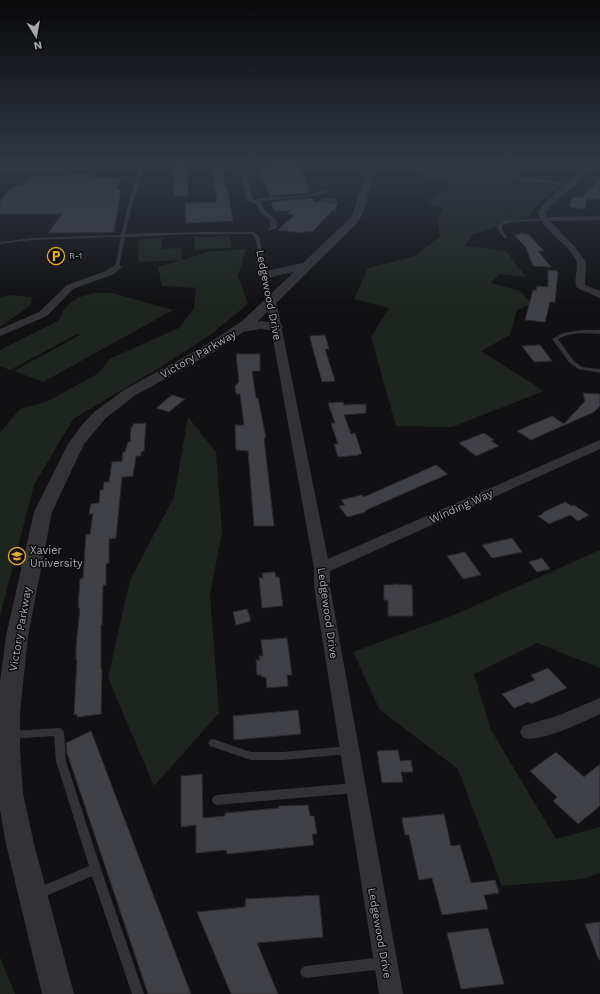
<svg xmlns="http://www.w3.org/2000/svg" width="600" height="994" font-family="'Work Sans',sans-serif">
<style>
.green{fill:#1e251f}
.building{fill:#404146;stroke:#2b2b2f}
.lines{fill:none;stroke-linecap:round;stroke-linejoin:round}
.service{fill:#333337;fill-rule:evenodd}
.pedestrian{fill:#333337;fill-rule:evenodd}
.minor{fill:#333337;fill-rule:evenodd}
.tertiary{fill:#333337;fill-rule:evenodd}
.labels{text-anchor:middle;stroke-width:3;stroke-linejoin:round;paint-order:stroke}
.far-poi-label{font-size:9px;fill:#a4a8b2;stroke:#0c0c0e;text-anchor:start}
.street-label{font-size:11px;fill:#a4a8b2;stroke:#0c0c0e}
.poi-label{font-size:11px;fill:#a4a8b2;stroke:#0c0c0e;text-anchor:start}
</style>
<rect width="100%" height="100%" fill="#111113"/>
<!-- green -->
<path class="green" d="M188,166H252L255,169C245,171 236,170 226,170C213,169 201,170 188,168Z
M393,166H514L509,176L516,180L560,186L537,205L528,217L472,235L465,246L506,251L526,277L499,274L491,283L520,291L532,304L517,310L510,335L481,351L544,391L452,427L396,426L371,337L389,308L354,299L368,268L412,257L440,237L438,218L443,208L428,205V201L454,184L412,172L421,170Z
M194,236C206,239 218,235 230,237L232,248L195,250Z
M162,238V249L181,248L182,260L211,251L246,249L238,276L248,304L210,335L159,368L73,419L34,485L0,616V433L20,409L46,402L99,373L109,359L179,328L194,308L196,288L162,286L158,267L181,260L138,262L139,239Z
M94,293H112L173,310L43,382L14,371L80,335L77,334L10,370L0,366V350L58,321L63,311L70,303L80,297Z
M13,295L32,297L31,305L0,327V297Z
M188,417L216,452L222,532L210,595L219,713L154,786L108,678L130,580L174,497Z
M600,550V668L537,643L474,674L491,730L556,839L600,827V873L582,879L502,886L458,769L380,710L353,652L454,615Z
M0,957L15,994H0Z"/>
<!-- building -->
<path class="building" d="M174,166H185V168H187L188,196H174Z
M276,166H300L309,193L270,196L265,181L262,182L260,172Z
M213,171H224L225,187H227L233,221L186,223L185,203L217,202Z
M93,174L92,178H122L116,189H121L114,232L48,233L62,214H0V200L11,188L23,185L30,177Z
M600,180V199H586L585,209L570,207L572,197H582Z
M312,198L315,202L320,201L333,203L338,201L335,211H332L312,232L304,231L302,233L278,230L294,215L287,214L290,211H274L271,202Z
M521,231L523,234H528L544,251H538L551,267L533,266L526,247L514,235L521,234Z
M548,270L558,271L555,302H550L545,322L525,320L533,290L536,291L537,286L548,287Z
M325,335L329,349H325L335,381L322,382L311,342L310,336Z
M540,345L552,361L534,362L522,346Z
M236,354H260V371H252L256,398H258L266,438H264L274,526H254L248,451L236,450L235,425H244L240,394H236L235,386L239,382Z
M583,393L600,394V406L594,412L531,440L517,431L552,416L564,424L585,401Z
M172,395L185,399L169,412L156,408Z
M343,402L344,405L366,404V413L344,415L351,434L355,433L362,454H358L359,455L338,457L334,444H338L331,423H335L328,403Z
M146,423L144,451L141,452V456H136L133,476L122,477L116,538L109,539V563L106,564V585H103L102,625H101V669H102L101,714L77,717V714L74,715L77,660H76V646L80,608H78L80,579L83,578L86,535L90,534L93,514H89L91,504L99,503L100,490H103L104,482H109L112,462L122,461L123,452H125L128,442H130L131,427H133V424Z
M484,433L494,440L491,441L499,446L476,456L459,443Z
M436,465L448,474L364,511L366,512L347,517L339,506L345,505L341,500L362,495L364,497Z
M565,502L572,506L574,505L589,515L578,521L570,515L549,524L538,516L543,514L542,513Z
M512,538L522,552L492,558L482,545Z
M465,552L481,575L463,579L447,556Z
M542,558L550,569L537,572L529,562Z
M275,572L276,577H279L283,606L262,608L259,578H263L262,573Z
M393,584L412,585L413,616H388V600H384V585H393Z
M247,609L251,621L236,625L233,612Z
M287,638L292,675H287L288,686L267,688L266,677H261V675H257L256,660H260L259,656H263L261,640Z
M548,668L567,688L531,704L529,702L514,708L502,694L535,680L531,675Z
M298,710L301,734L234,740L233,716Z
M91,731L191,994H148L67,753L66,743Z
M398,750L400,761L411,760L413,772H401L403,782L382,783L377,751Z
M556,752L584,777L600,764V806L578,824L553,801L557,797L530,771Z
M202,774L203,818L225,816V813L279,808V806L308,805L310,816H314L317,834H312L314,845L227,854L226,850L196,853V825L181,827V776Z
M444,814L451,846L460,845L471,883L495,880L499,893L484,895L488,909L442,915L432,878L419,880L409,835H405L402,818Z
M319,895L323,937L257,943L278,994H231L197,912L245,907L246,899Z
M600,922V960H599L585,924Z
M488,928L504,984L461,989L447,933Z"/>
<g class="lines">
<!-- service -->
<path class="service" d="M92,166H101L77,170L0,172V170L77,168Z
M132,166H136L142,171C141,182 137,189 134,199C130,211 128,223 125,234L200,232H253L259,236L273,300V301L269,300L255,237L251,234H200L125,237L119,267L117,268L115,267L121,237L32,240L0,244V242L32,238L121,235C124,223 126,211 130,199C133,189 137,182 138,171Z
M516,166H520L515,175L516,177C533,181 554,178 571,186L569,187L551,183L523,181L513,179L511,175Z
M326,190H327V192L308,197L253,202L251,201L262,198L308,195Z
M545,218H546V220L506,223L502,225V230L507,237L506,238H504L498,230V225L504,221Z
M582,330H600V334C585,333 571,332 558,339L573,360L582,367L600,369V373L578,369L569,362L552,339L563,333Z
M59,728L62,729L64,732L66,761L101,869L144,994H132L92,876L37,900L33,898L31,894L33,890L89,866L56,761L54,736L11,739L8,738L6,735L8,732L11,731Z
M213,739L251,752H283L349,746L352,747L354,750L352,753L349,754L283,760H251L210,746L208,743L210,740Z
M355,783L359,785L360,788L359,791L355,793L217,805L213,803L212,800L213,797L217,795Z
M383,957L387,959L389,963L387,967L383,969L306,978L302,976L300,972L302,968L306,966Z"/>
<!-- pedestrian -->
<path class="pedestrian" d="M242,168L254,172L247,177L253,199L262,203C263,205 263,208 265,210C270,217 280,216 276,229L268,230V228L271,227L269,219L260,212L257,205L247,200L241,177L232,173ZM243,172L247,173L244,174L240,173Z
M323,198H333L336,200L333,202L321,201V199Z"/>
<!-- minor -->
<path class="minor" d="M587,166H594L589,172L551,206L546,212L547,217L600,216V220L550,221L575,247L585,261L586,267L585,285L600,291V298L577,288C572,279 581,268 575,258C565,240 544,233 538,212L545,202Z
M117,264L122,267L112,275L73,289L47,316L0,336V329L39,312L67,285L106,271Z
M271,297L276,300L328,559L600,440V449L330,571V587L403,994H379L314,587V568L266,300Z
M600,698V714C583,722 540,743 523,738L520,732L523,726L557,716Z"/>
<!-- tertiary -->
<path class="tertiary" d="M368,166H376L363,213L357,223L257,322L261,321L281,324L283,327L281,330L276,331L261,329L243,332L216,351L134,396L106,418L84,444L52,512L28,636L20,712V751L23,793L34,844L74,994H42L6,844L0,810V682L6,636L34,512L68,444L81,426L94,412L124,390L206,345L242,321L294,272L266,278L262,276L260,274L262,272L303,263L349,219L353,213Z"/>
</g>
<!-- sky -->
<linearGradient id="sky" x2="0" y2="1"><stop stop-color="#09090a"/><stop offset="0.54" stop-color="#323844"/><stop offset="1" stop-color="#323844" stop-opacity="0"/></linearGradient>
<rect width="600" height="305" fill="url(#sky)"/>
<!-- icons -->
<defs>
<g id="parking-ring" transform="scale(0.9)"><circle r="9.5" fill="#0c0c0e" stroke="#e5a937" stroke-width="1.5"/><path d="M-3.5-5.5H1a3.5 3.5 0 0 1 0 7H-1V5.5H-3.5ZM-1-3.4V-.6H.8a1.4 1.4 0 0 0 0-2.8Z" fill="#e5a937"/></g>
<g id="university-ring" transform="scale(0.9)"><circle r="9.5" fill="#0c0c0e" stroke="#e5a937" stroke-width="1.5"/><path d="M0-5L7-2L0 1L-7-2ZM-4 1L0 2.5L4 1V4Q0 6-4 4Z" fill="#e5a937"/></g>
</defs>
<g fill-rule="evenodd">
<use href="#parking-ring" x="56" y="256"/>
<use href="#university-ring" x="17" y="556"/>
</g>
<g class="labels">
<!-- far-poi labels -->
<g class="far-poi-label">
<text x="69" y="259">R-1</text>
</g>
<!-- street labels -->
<g class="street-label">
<text transform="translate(269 295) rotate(79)" y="4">Ledgewood Drive</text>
<text transform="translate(198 354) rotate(-30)" y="4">Victory Parkway</text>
<text transform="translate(461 506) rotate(-24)" y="4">Winding Way</text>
<text transform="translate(328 613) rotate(82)" y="4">Ledgewood Drive</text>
<text transform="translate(20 629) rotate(-80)" y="4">Victory Parkway</text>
<text transform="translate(380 933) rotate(80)" y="4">Ledgewood Drive</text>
</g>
<!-- poi labels -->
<g class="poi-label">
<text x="30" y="554">Xavier<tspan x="30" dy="13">University</tspan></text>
</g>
</g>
<!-- north arrow -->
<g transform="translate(36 36) rotate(169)" stroke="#0c0c0e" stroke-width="3" paint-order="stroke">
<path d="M0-3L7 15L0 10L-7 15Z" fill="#a4a8b2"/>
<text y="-6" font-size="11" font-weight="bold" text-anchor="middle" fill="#a4a8b2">N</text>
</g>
</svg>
